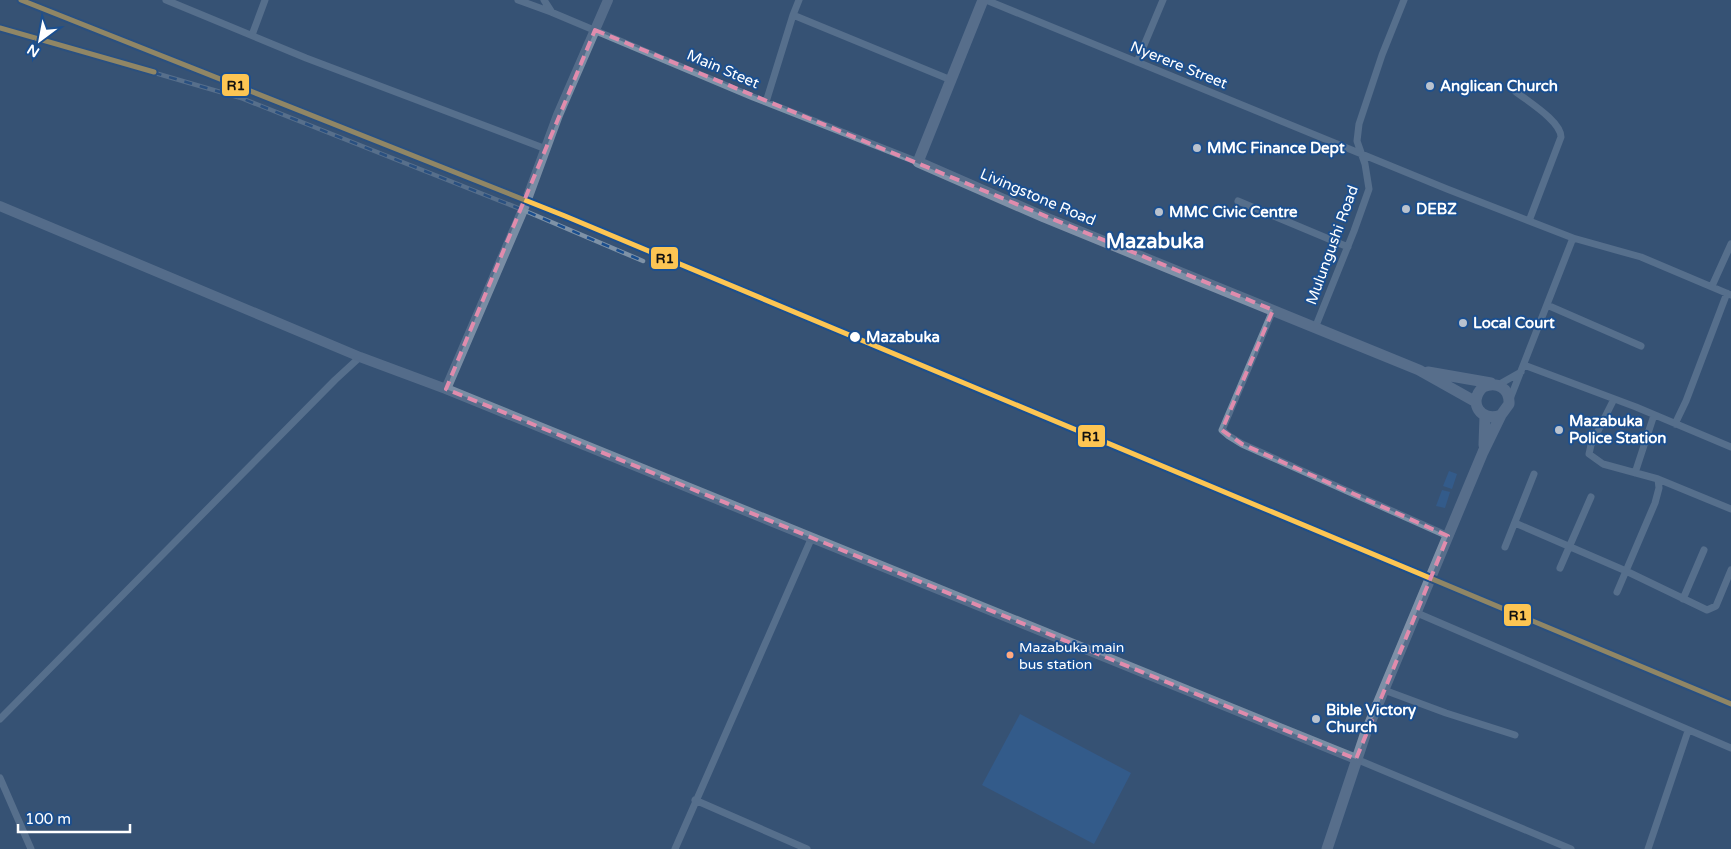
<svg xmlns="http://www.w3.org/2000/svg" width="1731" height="849" font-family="'Varela Round',sans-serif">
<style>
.green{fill:#2f66a5}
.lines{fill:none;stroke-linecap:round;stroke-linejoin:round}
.minor{stroke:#7d92a8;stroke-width:7}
.secondary{stroke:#798da4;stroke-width:10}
.trunk{stroke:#7e90a7;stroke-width:11}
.rail-casing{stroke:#7e92a7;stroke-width:4.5}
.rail{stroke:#1b4f8f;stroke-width:2.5;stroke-dasharray:8;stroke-linecap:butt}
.rail-1-casing{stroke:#1b4f8f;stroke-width:9}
.rail-1{stroke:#fcc553;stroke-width:5}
.marked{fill:none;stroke:#e08cad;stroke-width:4;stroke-dasharray:10 6;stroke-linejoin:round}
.poi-dot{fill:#b9c2ce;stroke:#1b4f8f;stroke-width:2}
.stop-dot{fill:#fff;stroke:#1b4f8f;stroke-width:2}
.bus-dot{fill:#ffa980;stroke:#1b4f8f;stroke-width:2}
.labels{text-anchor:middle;stroke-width:4;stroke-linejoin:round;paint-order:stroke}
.bus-label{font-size:14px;fill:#fff;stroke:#1b4f8f;text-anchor:start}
.street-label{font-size:15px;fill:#fff;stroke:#1b4f8f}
.poi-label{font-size:15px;font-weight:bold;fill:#fff;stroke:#1b4f8f;text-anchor:start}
.stop-label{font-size:15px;font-weight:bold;fill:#fff;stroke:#1b4f8f;text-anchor:start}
.district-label{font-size:20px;font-weight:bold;fill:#fff;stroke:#1b4f8f}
.line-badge{stroke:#1b4f8f;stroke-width:2}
.pale-badge-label{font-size:14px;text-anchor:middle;font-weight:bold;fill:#111}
</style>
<rect width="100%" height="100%" fill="#365274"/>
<!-- green -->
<path class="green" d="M1449,471L1457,474L1452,489L1443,486Z
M1442,490L1450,492L1445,508L1436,506Z
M1020,714L1131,773L1094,844L982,785Z"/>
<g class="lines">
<!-- minor -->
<path class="minor" d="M166,0L306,58L546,149
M518,0L551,12L753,97L918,162
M544,0L551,11
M799,0L793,15L951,80
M986,0L1447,189L1573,238L1641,257L1731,295
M252,35L265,0
M1137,62L1163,0
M1515,91C1527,101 1561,121 1561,137L1529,221
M766,102L793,15
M1238,201L1348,247
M1712,286L1731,244
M1547,305L1641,346
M1273,310L1222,430L1229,436L1242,444L1448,536
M1315,328L1354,231L1369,189L1365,164L1357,141L1359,124L1382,55L1404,0
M1524,365L1636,407L1731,447
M1498,385L1521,372
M1510,399L1573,238
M1614,399L1591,445L1589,454L1603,464L1658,479L1659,488L1655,503L1617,592
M1675,424L1686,401L1727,293
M1635,473L1654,415
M1658,479L1731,509
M1515,523L1626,571L1707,610L1716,606L1731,570
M1505,547L1534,474
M1560,568L1591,497
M1683,599L1704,550
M1417,613L1731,748
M1384,690L1446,713L1515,735
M0,719L335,380L360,357
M1356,759L1571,849
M0,778L31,849
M695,800L807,849
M675,849L812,537
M1648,849L1688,731"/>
<!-- secondary -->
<path class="secondary" d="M0,206L360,357L446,389L1356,759
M446,389L523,210L558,115L608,0"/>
<!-- trunk -->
<path class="trunk" d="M983,0L918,162L1044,217L1419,370L1476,402
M1428,372L1491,383
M1484,445L1485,416
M1327,849L1365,735L1483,452L1501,415L1509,404C1510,388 1497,381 1483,387C1467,402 1481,423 1501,415"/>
<!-- rail casing -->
<g class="rail-casing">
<path id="rail" d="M0,28L241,98L523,210L643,261"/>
</g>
<!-- rail -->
<use href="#rail" class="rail"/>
<!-- rail-1 casing -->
<g class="rail-1-casing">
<path id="rail-1" d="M21,0L565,216L1731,704
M0,28L154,72"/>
</g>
<!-- rail-1 -->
<use href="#rail-1" class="rail-1"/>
</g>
<!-- marked area -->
<path d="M0 0H1731V849H0ZM595,30L1273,310L1222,430L1242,444L1448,536L1356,759L446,389Z" fill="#365274" fill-opacity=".55" fill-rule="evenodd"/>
<path class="marked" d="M595,30L1273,310L1222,430L1242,444L1448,536L1356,759L446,389Z"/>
<!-- markers -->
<g class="poi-dot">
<circle cx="1430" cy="86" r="5"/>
<circle cx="1197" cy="148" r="5"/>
<circle cx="1406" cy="209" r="5"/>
<circle cx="1159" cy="212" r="5"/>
<circle cx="1463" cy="323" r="5"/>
<circle cx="1559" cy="430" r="5"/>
<circle cx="1316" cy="719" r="5"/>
</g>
<circle class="stop-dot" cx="855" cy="337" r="6"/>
<circle class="bus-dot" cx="1010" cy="655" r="4.5"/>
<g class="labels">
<!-- bus labels -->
<g class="bus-label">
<text x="1019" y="652">Mazabuka main<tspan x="1019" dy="17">bus station</tspan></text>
</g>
<!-- street labels -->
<g class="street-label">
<text transform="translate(1179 65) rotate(22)" y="5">Nyerere Street</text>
<text transform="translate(723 69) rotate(23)" y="5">Main Steet</text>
<text transform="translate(1038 197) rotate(23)" y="5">Livingstone Road</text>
<text transform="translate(1332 245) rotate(-70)" y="5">Mulungushi Road</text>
</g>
<!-- poi labels -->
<g class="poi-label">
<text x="1440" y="91">Anglican Church</text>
<text x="1207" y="153">MMC Finance Dept</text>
<text x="1416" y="214">DEBZ</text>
<text x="1169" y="217">MMC Civic Centre</text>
<text x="1473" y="328">Local Court</text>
<text x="1569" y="426">Mazabuka<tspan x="1569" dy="17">Police Station</tspan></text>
<text x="1326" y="715">Bible Victory<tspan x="1326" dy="17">Church</tspan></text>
</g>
<!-- stop labels -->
<g class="stop-label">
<text x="866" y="342">Mazabuka</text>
</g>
<!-- district labels -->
<g class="district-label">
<text x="1155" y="248">Mazabuka</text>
</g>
</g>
<g class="line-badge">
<rect x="221" y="73" width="29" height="24" rx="5" fill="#fcc553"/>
<rect x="650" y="246" width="29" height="24" rx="5" fill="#fcc553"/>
<rect x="1077" y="424" width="29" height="24" rx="5" fill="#fcc553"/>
<rect x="1503" y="603" width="29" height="24" rx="5" fill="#fcc553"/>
</g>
<g class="pale-badge-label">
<text x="236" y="90">R1</text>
<text x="665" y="263">R1</text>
<text x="1091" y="441">R1</text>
<text x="1518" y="620">R1</text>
</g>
<!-- north arrow -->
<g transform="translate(40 40) rotate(212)" stroke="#1b4f8f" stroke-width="4" paint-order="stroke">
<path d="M0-4L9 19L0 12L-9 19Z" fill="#ffffff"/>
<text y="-8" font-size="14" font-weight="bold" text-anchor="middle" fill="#ffffff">N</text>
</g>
<!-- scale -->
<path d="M18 824v8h112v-8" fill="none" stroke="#ffffff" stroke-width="2.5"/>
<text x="25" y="824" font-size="15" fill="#ffffff" stroke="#1b4f8f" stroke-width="4" paint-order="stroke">100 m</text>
</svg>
